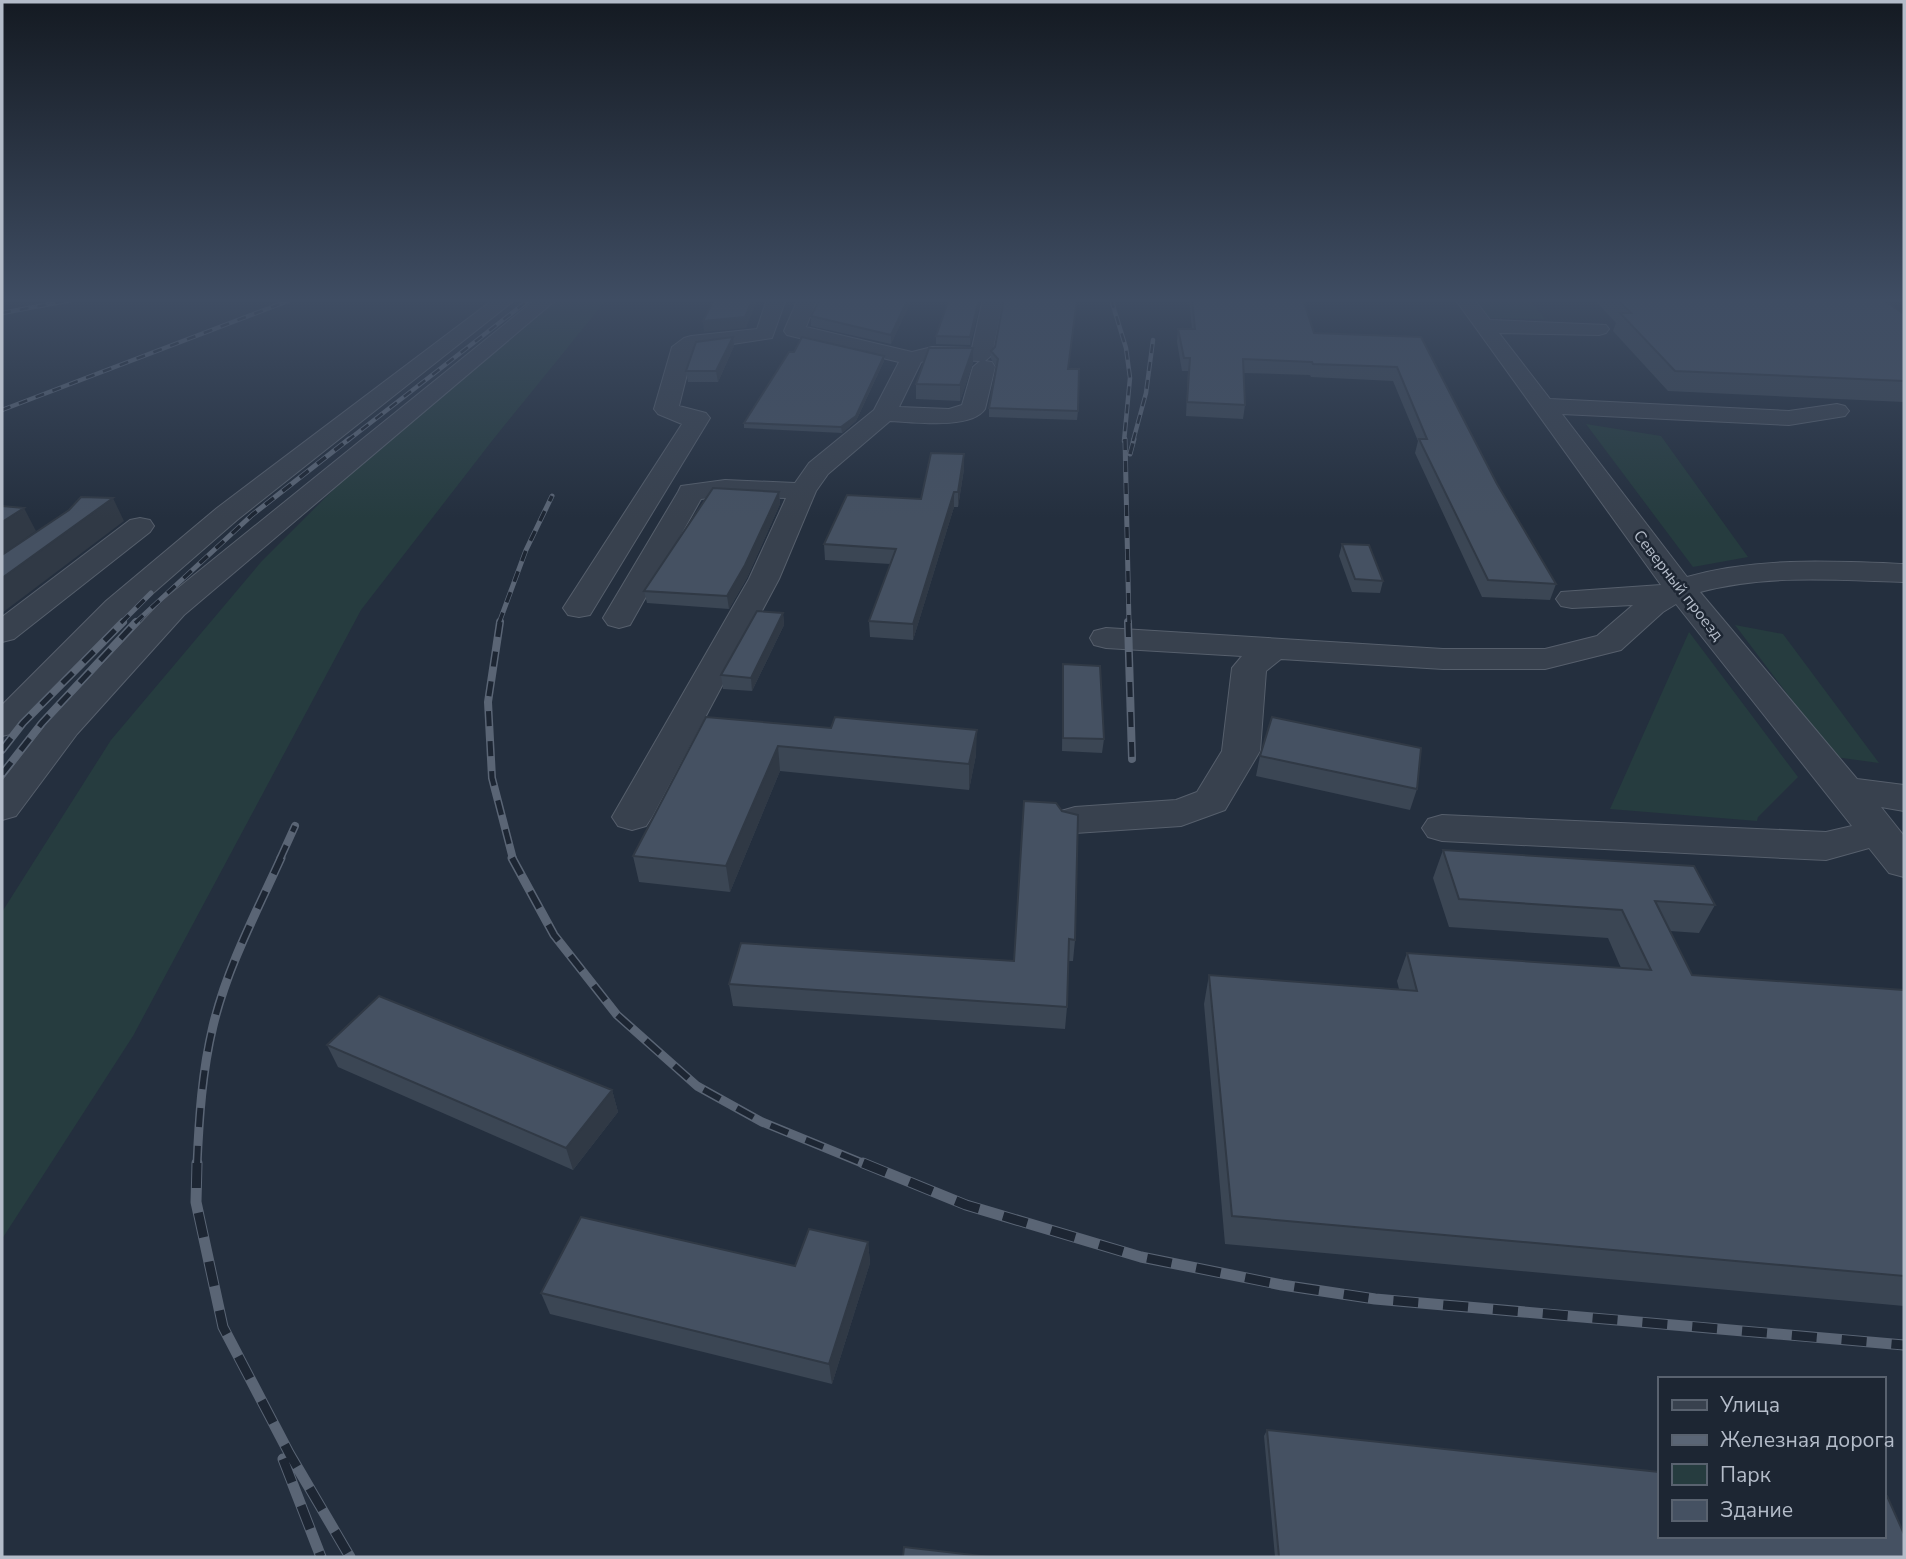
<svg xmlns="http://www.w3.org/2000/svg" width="1906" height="1559" font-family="'Nunito Sans',sans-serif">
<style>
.green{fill:#263c3f}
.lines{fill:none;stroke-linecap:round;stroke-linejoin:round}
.minor-casing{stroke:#565f6c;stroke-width:2}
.minor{fill:#38414e;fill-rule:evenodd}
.rail-far4-casing{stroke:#5a6575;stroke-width:4.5}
.rail-far3-casing{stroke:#5a6575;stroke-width:5}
.rail-far2-casing{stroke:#5a6575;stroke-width:8}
.rail-far1-casing{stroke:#5a6575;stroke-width:9}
.rail-casing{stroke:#5a6575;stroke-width:11}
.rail-far4{stroke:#1d2633;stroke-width:2.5;stroke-dasharray:9;stroke-linecap:butt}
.rail-far3{stroke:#1d2633;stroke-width:3.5;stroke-dasharray:11;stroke-linecap:butt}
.rail-far2{stroke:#1d2633;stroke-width:5;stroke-dasharray:15;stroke-linecap:butt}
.rail-far1{stroke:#1d2633;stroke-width:6;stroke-dasharray:19;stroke-linecap:butt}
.rail{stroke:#1d2633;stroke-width:9;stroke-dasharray:25;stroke-linecap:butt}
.wall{fill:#3b4654}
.shaded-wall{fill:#303945}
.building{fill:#455162;stroke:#303945;stroke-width:2}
.labels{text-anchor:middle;stroke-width:5;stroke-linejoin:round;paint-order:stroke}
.far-street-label{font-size:16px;fill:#b4bcc9;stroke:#1d2633}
</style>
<rect width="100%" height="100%" fill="#242f3e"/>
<!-- green -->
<path class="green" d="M556,299H607L495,437L361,610L133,1036L2,1239V912L111,740L261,562L378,445Z
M1475,299H1529L1545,319L1488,318Z
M1586,424L1661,436L1748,557L1693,567Z
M1735,625L1783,634L1879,763L1835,757Z
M1689,632L1798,777L1758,817L1757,821L1610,809Z"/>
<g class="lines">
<!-- minor casing -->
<g class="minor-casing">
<path id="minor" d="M494,299H516L237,520L128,615L15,733L2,736V705L106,601L217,508Z
M536,299H557L184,615L77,734L16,816L2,820V781L51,718L162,601Z
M767,299H786L772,338L693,350L679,406L706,413L710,418L590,615L579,617L568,615L563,608L682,424L658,414L654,409L672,347L684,338L691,336L757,329Z
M798,299H817L806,327L912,352L932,347L972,348L983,299H1003L992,355L985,361L992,362L995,367L985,409C971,430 913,422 890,421L828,474L816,491L779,579L652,817L646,826L632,830L618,826L612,817L749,579L786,498L725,496L701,499L630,625L619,628L608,625L603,618L678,492L681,486L725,480L795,483L809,463L874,410L899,362L787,335L784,331ZM932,359L980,361L973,367L962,405L949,409L899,407L921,362Z
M1455,299H1474L1490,320L1606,325L1609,329L1606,333L1599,335L1499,333L1550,399L1789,411L1837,404L1845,406L1849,411L1845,416L1789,425L1562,414L1687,577C1758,557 1831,561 1904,564V582C1836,580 1766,574 1700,592L1857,779L1904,785V811L1881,807L1904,836V877L1889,873L1869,848L1826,860L1442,841L1428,837L1422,828L1428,819L1442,815L1826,832L1852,826L1676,604L1663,612L1621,650L1545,669H1443L1281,659L1266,671L1260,751L1225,810L1181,826L1075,833L1061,829L1055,820L1061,811L1075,807L1176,800L1197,792L1222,751L1232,668L1242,656L1106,648L1094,645L1090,638L1094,631L1106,628L1443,649H1545L1597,636L1633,605L1572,608L1561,606L1556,599L1561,592L1661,585Z
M140,518L150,520L154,526L150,532L14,639L2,642V617L130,520Z"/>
</g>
<!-- minor -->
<use href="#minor" class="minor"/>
<!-- rail-far4 casing -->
<g class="rail-far4-casing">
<path id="rail-far4" d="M1111,299L1126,348L1130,378L1124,441
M2,313L77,299
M2,410L293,299
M347,441L530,299
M1133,441L1146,393L1153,340"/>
</g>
<!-- rail-far3 casing -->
<g class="rail-far3-casing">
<path id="rail-far3" d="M1125,439L1129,623
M1130,454L1134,439
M121,623L151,593
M135,623L252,515L349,439
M499,623L526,550L552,496"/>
</g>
<!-- rail-far2 casing -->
<g class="rail-far2-casing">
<path id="rail-far2" d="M500,622L488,702L492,778L513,859
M1128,622L1132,759
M2,750L23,723L123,622
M2,774L42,723L136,622
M280,859L295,826"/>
</g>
<!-- rail-far1 casing -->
<g class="rail-far1-casing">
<path id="rail-far1" d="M512,858L554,935L617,1015L697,1086L762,1122L867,1165
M197,1165C199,1118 202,1072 213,1026C227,968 256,913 281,858"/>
</g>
<!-- rail casing -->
<g class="rail-casing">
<path id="rail" d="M197,1163L196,1202L223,1327L289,1453L350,1557
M863,1163L966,1205L1141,1257L1282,1285L1375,1299L1904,1345
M283,1459L321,1557"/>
</g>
<!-- rail-far4 -->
<use href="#rail-far4" class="rail-far4"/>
<!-- rail-far3 -->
<use href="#rail-far3" class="rail-far3"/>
<!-- rail-far2 -->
<use href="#rail-far2" class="rail-far2"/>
<!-- rail-far1 -->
<use href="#rail-far1" class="rail-far1"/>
<!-- rail -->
<use href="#rail" class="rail"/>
</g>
<!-- wall -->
<path class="wall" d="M912,299L891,344L811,326V316Z
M981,299L970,345L936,344V336Z
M1189,299H1303L1314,333L1421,337L1497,484L1556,584L1550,600L1482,597L1415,453L1418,441L1393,381L1311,377L1310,375L1244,373L1245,405L1243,419L1186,416L1188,371H1182L1177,342L1178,329H1192Z
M1596,299H1882L1904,314V402L1668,391L1613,331L1616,323L1595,301Z
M733,337L734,346L718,382H688L686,371Z
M995,347L1068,369L1078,411L1077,420L989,417V408L996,366L991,359V351Z
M973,348V363L960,401L916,399V384Z
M794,352L884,356V361L856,421L842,433L744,428V423Z
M964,469L958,507H954L913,640L870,637L869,621L890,564L825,560L824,544L921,499Z
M779,492L780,504L747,578L729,609L647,603L644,591Z
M1342,544L1383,581L1380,593L1352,592L1339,556Z
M783,613L784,625L752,691L723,689L721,675Z
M1063,664L1104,739L1102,753L1062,751Z
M706,717L976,755L969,790L780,771L730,892L639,882L633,856Z
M1260,756L1417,789L1410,810L1256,776Z
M1024,801L1075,940L1073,961H1068L1067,1007L1065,1029L733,1006L729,984L1014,961Z
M1443,850L1715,905L1699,933L1670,931L1692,975L1904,990V1306L1225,1244L1204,1004L1209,975L1399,989L1397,981L1407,953L1621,968L1608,938L1449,927L1433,878Z
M327,1045L612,1090L618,1112L573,1170L338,1067Z
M868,1242L870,1263L832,1384L550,1314L541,1293L795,1266Z
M1267,1430L1904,1557H1275L1264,1436Z"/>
<!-- shaded-wall -->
<path class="shaded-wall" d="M753,299H758L746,328L704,332L703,321Z
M908,299H912L891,344V335Z
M979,299H981L970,345V337Z
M733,337L734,346L718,382L716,371Z
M973,348V363L960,401V385Z
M884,356V361L856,421L842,433L841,427Z
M964,454V469L958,507V492Z
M779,492L780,504L747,578L729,609L727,596Z
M954,492V507L913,640V624Z
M113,498L124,521L2,613V578Z
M24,508L36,531L2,555V522Z
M783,613L784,625L752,691L751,678Z
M977,730L976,755L969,790V764Z
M778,746L780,771L730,892L726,866Z
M612,1090L618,1112L573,1170L566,1148Z
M868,1242L870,1263L832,1384L829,1364Z"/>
<!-- building -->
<path class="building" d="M714,299H753L745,317L703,321Z
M820,299H908L891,335L811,316Z
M949,299H979L970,337L936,336Z
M1004,299H1077L1068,369H1079L1078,411L989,408L998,359L991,351L995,347Z
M1192,299H1303L1314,333L1421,337L1497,484L1556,584L1488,580L1419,439H1427L1397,367L1313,364L1312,362L1243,359L1245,405L1187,402L1190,358H1184L1178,329H1195Z
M1617,299H1882L1904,314V381L1675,371L1620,313H1631Z
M733,337L716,371H686L696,342Z
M802,337L884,356L856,416L841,427L744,423L789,352H794Z
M929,348H973L960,385L916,384Z
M931,453L964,454L958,492H954L913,624L869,621L896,549L824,544L847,495L921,499Z
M713,488L779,492L745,565L727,596L644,591Z
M81,497L113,498L2,578V555L69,510Z
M2,506L24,508L2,522Z
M1342,544L1369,545L1383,581L1355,579Z
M757,611L783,613L751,678L721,675Z
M1063,664L1100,666L1104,739L1063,738Z
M706,717L831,728L835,717L977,730L969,764L778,746L726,866L633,856Z
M1272,717L1421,748L1417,789L1260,756Z
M1024,801L1056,803L1062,811L1078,815L1075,940L1069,939L1067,1007L729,984L741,943L1014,961Z
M1443,850L1694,866L1715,905L1655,901L1692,975L1904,990V1276L1232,1216L1209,975L1417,991L1407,953L1651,970L1622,910L1459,899Z
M379,996L612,1090L566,1148L327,1045Z
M581,1217L795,1266L809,1229L868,1242L829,1364L541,1293Z
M1267,1430L1659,1472V1536H1883V1496H1887L1904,1534V1557H1279Z
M904,1547L990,1557H903Z"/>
<!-- sky -->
<linearGradient id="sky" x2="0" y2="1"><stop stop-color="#141a22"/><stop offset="0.58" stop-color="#3f4d63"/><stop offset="1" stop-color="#3f4d63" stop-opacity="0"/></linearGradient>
<rect width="1906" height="518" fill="url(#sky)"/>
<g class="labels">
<!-- far-street labels -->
<g class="far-street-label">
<text transform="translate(1679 585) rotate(52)" y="6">Северный проезд</text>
</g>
</g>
<!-- border -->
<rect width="1906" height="1559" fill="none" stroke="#b4bcc9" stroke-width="7"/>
<!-- legend -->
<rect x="1658" y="1377" width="228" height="161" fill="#1d2633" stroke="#59626f" stroke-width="2"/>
<rect x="1672" y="1400" width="35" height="10" fill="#38414e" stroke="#59626f" stroke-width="2"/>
<text x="1720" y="1412" font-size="21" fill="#b4bcc9">Улица</text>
<rect x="1672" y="1435" width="35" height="10" fill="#5a6575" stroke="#59626f" stroke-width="2"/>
<text x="1720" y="1447" font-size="21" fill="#b4bcc9">Железная дорога</text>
<rect x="1672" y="1464" width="35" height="21" fill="#263c3f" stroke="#59626f" stroke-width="2"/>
<text x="1720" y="1482" font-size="21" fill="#b4bcc9">Парк</text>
<rect x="1672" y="1500" width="35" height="21" fill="#455162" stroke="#59626f" stroke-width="2"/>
<text x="1720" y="1517" font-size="21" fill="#b4bcc9">Здание</text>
</svg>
